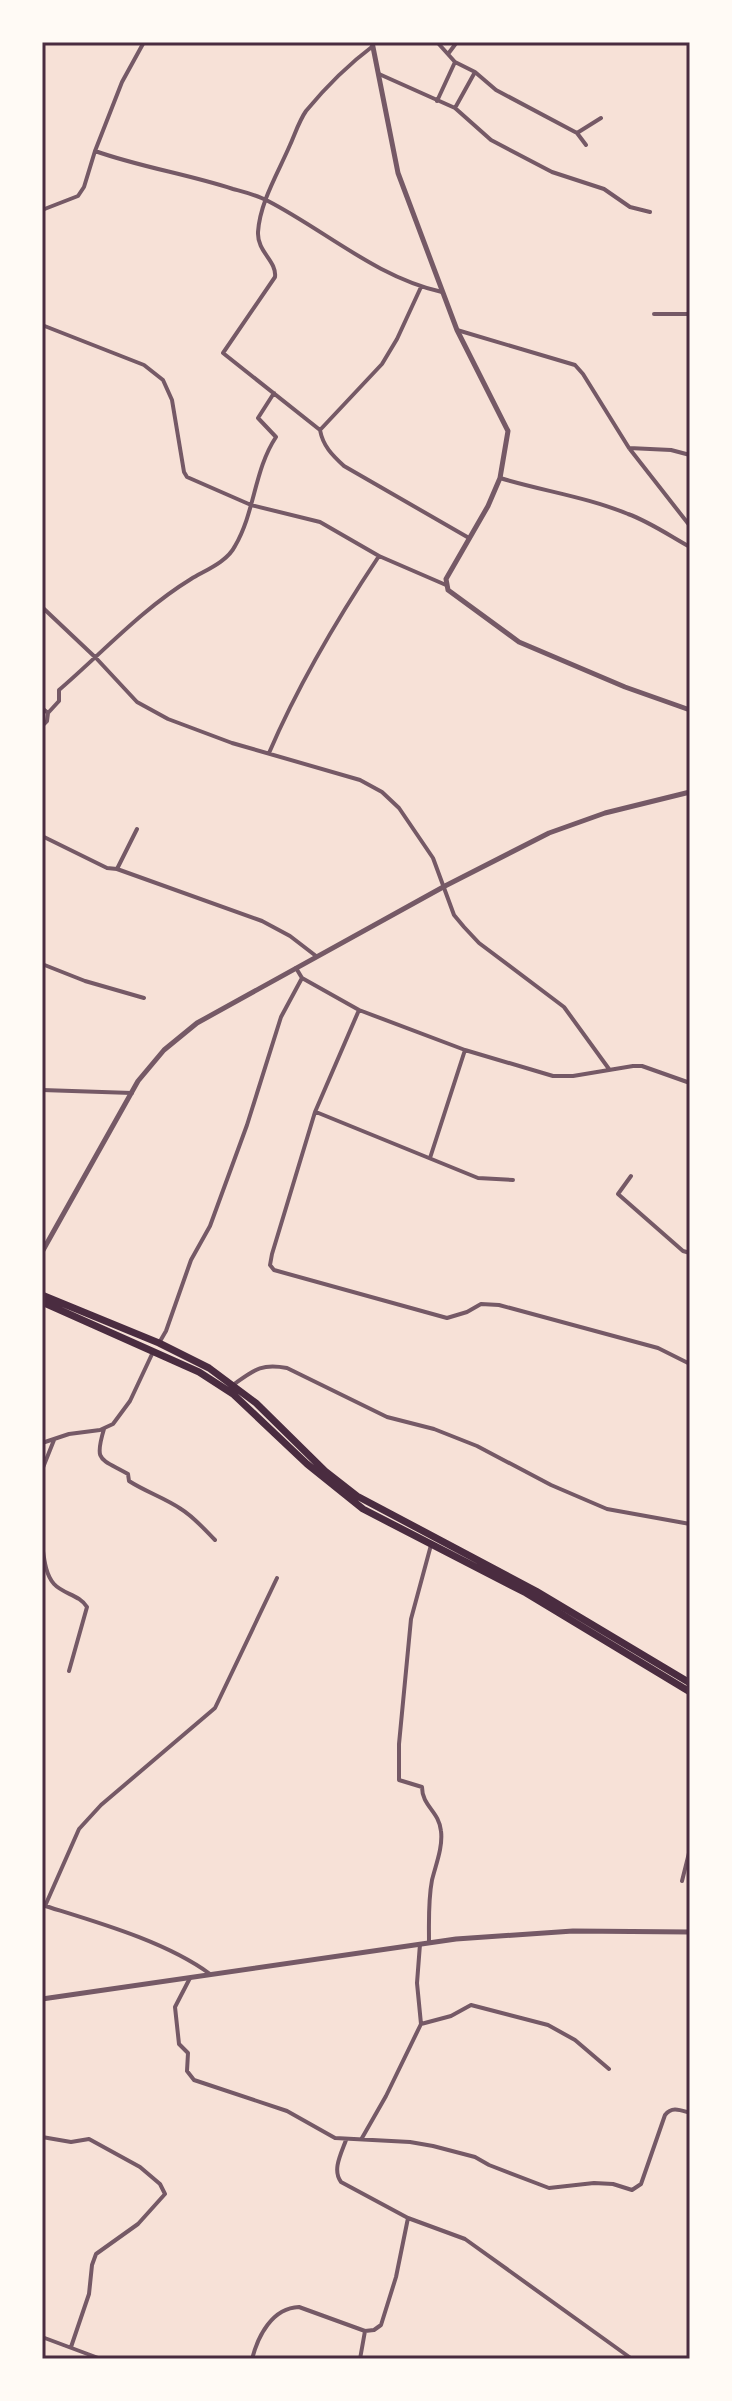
<svg xmlns="http://www.w3.org/2000/svg" width="732" height="2401" font-family="'PT Sans',sans-serif">
<style>
.lines{fill:none;stroke-linecap:round;stroke-linejoin:round}
.minor{stroke:#755966;stroke-width:4}
.tertiary{stroke:#755966;stroke-width:5}
.trunk{stroke:#4a2c40;stroke-width:7}
.neatline{fill:none;stroke:#4a2c40;stroke-width:3}
</style>
<rect width="100%" height="100%" fill="#f7e1d7"/>
<g class="lines">
<!-- minor -->
<path class="minor" d="M373,46C349,64 325,88 306,111C299,121 295,134 290,145C278,173 260,202 258,232C257,252 277,261 275,277L223,353L320,430C323,446 332,455 344,466L469,538
M448,54L457,42
M455,62L475,72L496,90L577,133L601,118
M379,74L455,108L491,140L552,172L604,189L630,207L650,212
M437,101L455,62L437,42
M455,108L475,72
M577,133L586,145
M95,151C140,167 187,174 233,189C244,192 257,195 268,201C326,231 376,277 442,292
M42,210L78,196L84,187L95,151L122,82L144,42
M654,314H690
M42,325L144,365L163,380L172,400L184,472L187,477L251,505L320,522L379,556L446,585
M457,330L575,365L583,374L629,448L690,526
M320,430L382,364L397,339L421,287
M629,448L671,450L690,455
M500,478C543,491 587,497 628,514C650,522 670,536 690,547
M42,607L96,658L137,702L168,719L232,743L360,780L382,792L399,808L433,858L454,915L464,927L479,943L564,1007L609,1069
M42,708L48,713L47,721L42,726
M48,713L59,701V690C102,653 142,609 191,579C206,570 227,562 235,546C255,512 254,470 276,437L258,418L274,393
M269,753C299,683 337,619 379,556
M42,836L107,868L117,869L262,921L290,936L316,956
M117,869L137,829
M42,964L85,981L144,998
M296,968L302,978L359,1010L465,1050L553,1076H573L633,1066H642L690,1083
M359,1010L315,1112L272,1254L270,1265L274,1270L447,1318L467,1312L481,1304L499,1305L658,1348L690,1364
M42,1090L132,1093
M316,1112L478,1178L513,1180
M430,1158L465,1050
M631,1176L618,1194L683,1251L690,1253
M159,1343L166,1331L191,1260L210,1226L247,1125L281,1017L302,978
M233,1385C254,1370 261,1363 287,1368L387,1417L434,1429L477,1446L551,1485L607,1509L690,1524
M104,1429C94,1462 100,1458 128,1474L129,1481C146,1492 165,1498 181,1509C194,1517 205,1530 215,1540
M42,1443L69,1434L100,1430L113,1424L130,1401L153,1352
M42,1470L54,1440
M42,1544C44,1557 45,1574 54,1584C63,1594 80,1595 87,1607L69,1671
M682,1881L690,1849
M42,1905C96,1922 165,1941 210,1974
M45,1906L79,1829L101,1805L215,1708L277,1578
M429,1942C429,1921 428,1901 432,1880C436,1864 443,1847 441,1831C439,1811 422,1806 422,1787L399,1780V1744L411,1619L431,1545
M420,1944L417,1983L421,2024
M190,1978L175,2007L179,2044L188,2053L187,2071L194,2080L287,2111L335,2138L410,2142L433,2146L475,2157L489,2165L549,2188L594,2183L613,2184L632,2190L641,2184L665,2115C672,2106 680,2110 690,2113
M42,2137L71,2142L89,2139L140,2167L160,2184L165,2194L138,2224L96,2254L92,2265L89,2294L71,2347
M362,2138L386,2096L421,2024L451,2016L471,2005L548,2025L575,2040L609,2069
M346,2140C341,2154 332,2170 341,2182L408,2218L465,2239L632,2359
M42,2337L101,2359
M252,2359C258,2336 272,2308 299,2307L365,2331L374,2330L381,2325L396,2277L408,2218
M360,2359L365,2331"/>
<!-- tertiary -->
<path class="tertiary" d="M372,42L398,173L457,330L508,431L500,478L488,506L446,579L448,590L519,642L625,687L690,710
M42,1252L138,1081L164,1050L197,1023L445,886L549,833L605,813L690,792
M42,1999L456,1939L573,1931L690,1932"/>
<!-- trunk -->
<path class="trunk" d="M42,1295L159,1343L209,1368L256,1403L325,1471L357,1496L536,1591L690,1683
M42,1302L199,1372L233,1394L307,1464L363,1509L526,1593L690,1692"/>
</g>
<!-- border -->
<rect width="732" height="2401" fill="none" stroke="#fffaf5" stroke-width="88"/>
<rect x="44" y="44" width="644" height="2313" class="neatline"/>
</svg>
